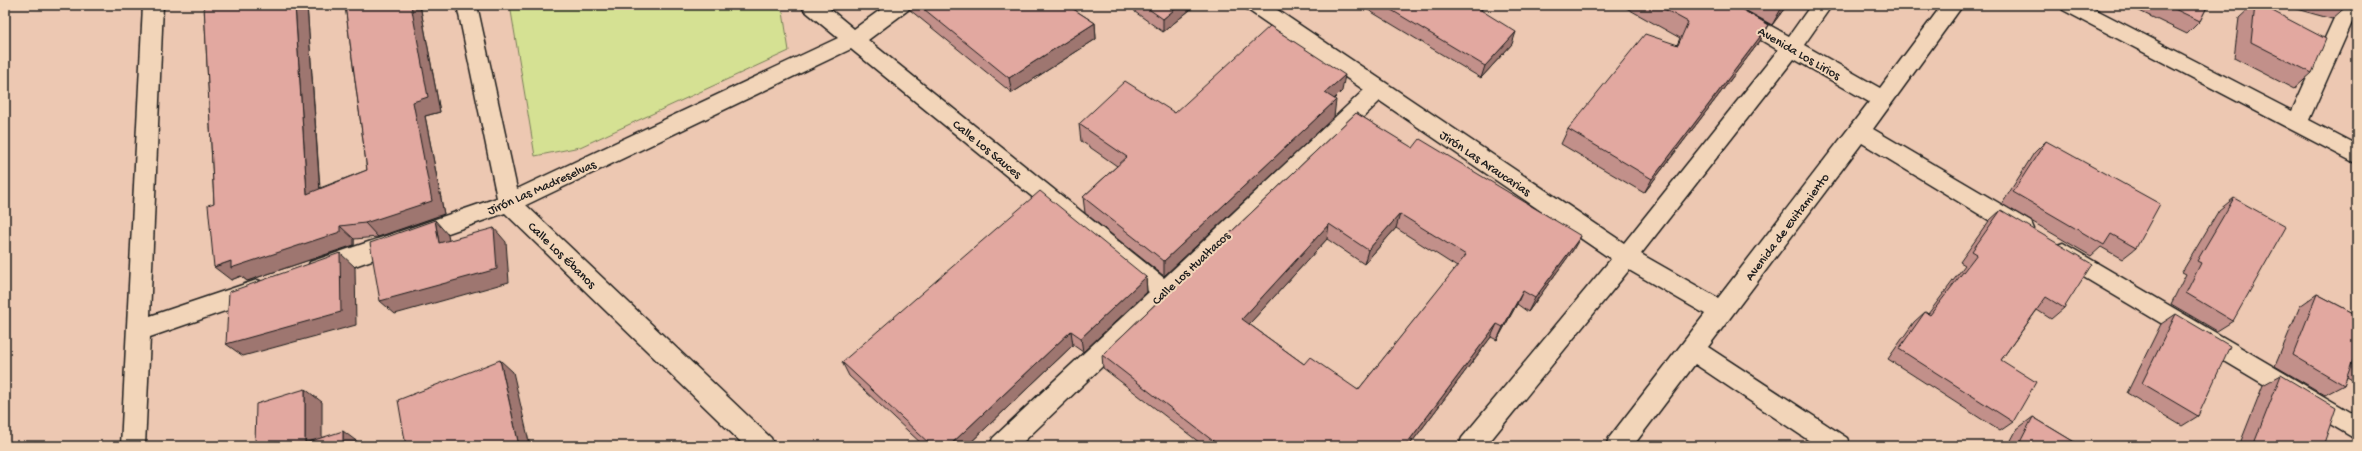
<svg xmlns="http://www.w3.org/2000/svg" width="2362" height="451" font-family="'Gochi Hand',sans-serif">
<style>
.green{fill:#d5e193;stroke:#787e58}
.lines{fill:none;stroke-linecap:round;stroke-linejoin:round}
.minor-casing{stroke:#1c1c1c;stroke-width:3}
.minor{fill:#f2d5b9;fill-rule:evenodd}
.wall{fill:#c2908a;stroke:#1c1c1c;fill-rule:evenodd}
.shaded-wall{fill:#9e7670;stroke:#1c1c1c}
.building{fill:#e2a8a0;stroke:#1c1c1c;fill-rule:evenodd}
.labels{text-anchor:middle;stroke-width:4;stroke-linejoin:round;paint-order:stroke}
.street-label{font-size:13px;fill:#1c1c1c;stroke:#f2d5b9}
</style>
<rect width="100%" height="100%" fill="#edc8b2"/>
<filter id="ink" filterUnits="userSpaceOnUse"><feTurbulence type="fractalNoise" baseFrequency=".025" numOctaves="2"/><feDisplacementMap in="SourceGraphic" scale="8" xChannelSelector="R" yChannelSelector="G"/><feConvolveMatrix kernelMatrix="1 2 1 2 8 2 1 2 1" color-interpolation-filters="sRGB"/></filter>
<g filter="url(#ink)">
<!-- green -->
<path class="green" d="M510,5H774L783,12L789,51L580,147L535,156Z"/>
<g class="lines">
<!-- minor casing -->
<g class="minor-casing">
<path id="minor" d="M143,5H163L150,316L257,280L265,283L268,290L265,297L150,337L145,446H121Z
M457,5H477L517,189L838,38L804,10L801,5H825L854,29L887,5H911L908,10L868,40L1164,278L1364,90L1248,10L1245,5H1270L1624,243L1778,50L1710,10L1707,5H1733L1789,36L1811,5H1832L1804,45L1880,88L1942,5H1963L1873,129L2031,222L2034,229L2031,236L2023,238L2015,236L1862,143L1708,347L1847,438L1850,446H1817L1695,364L1633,446H1606L1609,438L1705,314L1629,270L1486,446H1459L1462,438L1611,259L1380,101L1019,446H990L993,438L1149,292L851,49L526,205L771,438L774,446H745L505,213L318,279L310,276L307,269L310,262L497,198ZM1794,59L1869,102L1718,298L1641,254Z
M2060,5H2087L2292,111L2340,5H2357V11L2309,120L2357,145V164L2063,10Z
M2063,243L2357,416V440L2055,260L2052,253L2055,246Z"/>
</g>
<!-- minor -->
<use href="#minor" class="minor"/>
</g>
<!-- wall -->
<path class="wall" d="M204,5H307L320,188L367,170L345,5H420L440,112L425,116L444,214L378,237L354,239V245L247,281L241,276L231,280L214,203Z
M908,5H1067L1095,23L1096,39L1012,93L910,10Z
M1135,5H1196L1163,32L1135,12Z
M1360,5H1486L1481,10L1512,44L1481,78Z
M1621,5H1734L1769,25L1760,41L1644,193L1561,144L1568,129L1677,45L1680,38Z
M1736,5H1787L1772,25Z
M2127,5H2208L2200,21L2187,34Z
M2253,5H2255L2312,73L2294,89L2234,58L2239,18Z
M2282,5H2348L2332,19Z
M2357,14V27L2352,25Z
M1342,91L1334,99V117L1164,276L1085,213L1083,197L1117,166L1081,141L1079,124L1175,113Z
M1356,113L1573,250L1528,312L1517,304L1497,340L1491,337L1409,446H1204L1103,368L1102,355ZM1396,228L1457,267L1358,390L1304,364L1249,324L1327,239L1364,264Z
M2046,141L2136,248L2122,259L2101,247L2091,256L2002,204L2034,153Z
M2234,198L2233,321L2217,331L2171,304L2186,274L2182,272L2219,210Z
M2001,210L2064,308L2051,319L2037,310L2001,360L2013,422L2000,431L1888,359L1914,322L1925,312L1928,314L1965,265L1960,262L1989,221Z
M1146,277L1147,292L1083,352L1073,345L967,446H924L849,376L842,362Z
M2317,294L2357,315V383L2347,377L2344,385L2325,395L2275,366L2300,306Z
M2176,314L2198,416L2182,426L2127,393L2161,324Z
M2281,375L2323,446H2239L2263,385Z
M2033,417L2081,446H2008L2017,429Z"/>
<!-- shaded-wall -->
<path class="shaded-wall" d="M295,5H307L321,207L307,194Z
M411,5H420L440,112L425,116L444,214L378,237L365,223Z
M1180,5H1196L1163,32V19Z
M1478,5H1486L1472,20L1476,7Z
M1784,5H1787L1772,25L1781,9Z
M1095,23L1096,39L1012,93L1009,78Z
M1769,25L1760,41L1644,193L1652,179Z
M1516,32L1512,44L1481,78L1485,66Z
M1345,75L1342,91L1323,110L1325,93Z
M1336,100L1334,117L1164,276V261Z
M1400,214L1396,228L1364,264L1368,250Z
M435,220L448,235L452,257L439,243Z
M1329,224L1327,239L1241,333L1242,319Z
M340,226L354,239V245L247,281L241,276L231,280L214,267L231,261Z
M494,228L506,242L509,282L395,314L380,301Z
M1581,236L1573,250L1528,312L1535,298Z
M340,253L355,267L356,325L243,356L226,344Z
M1146,277L1147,292L1083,352L1081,338Z
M1523,291L1517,304L1497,340L1503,327Z
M1497,324L1491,337L1409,446H1405Z
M1071,331L1073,345L967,446H949Z
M500,360L513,372L530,446H519Z
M305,389L322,402V446L305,443Z
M343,431L359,443V446H343Z"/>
<!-- building -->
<path class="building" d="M204,5H295L307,194L367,170L345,5H411L428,97L413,102L432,201L365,223L340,226V232L231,268V261L214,267L208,205L214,203Z
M919,5H1067L1095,23L1009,78Z
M1143,5H1180L1163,19Z
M1383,5H1478L1476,7L1516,32L1485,66Z
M1657,5H1734L1769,25L1652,179L1568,129L1645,34L1678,45L1688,22Z
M1774,5H1784L1781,9Z
M2166,5H2208L2200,21Z
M2255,5H2261L2326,39L2312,73L2251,42Z
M1270,26L1345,75L1325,93L1336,100L1164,261L1083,197L1127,157L1079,124L1125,81L1175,113Z
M1356,113L1413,148L1420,139L1581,236L1535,298L1523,291L1503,327L1497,324L1405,446H1215L1217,444L1102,355ZM1400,214L1466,255L1358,390L1310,357L1304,364L1242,319L1329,224L1368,250Z
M2046,141L2160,204L2136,248L2111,234L2104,245L2013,192Z
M1040,191L1146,277L1081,338L1071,331L949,446H932L842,362Z
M2234,198L2286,227L2233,321L2186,293L2201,263L2197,261Z
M2001,210L2092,264L2064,308L2046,297L2001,360L2036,382L2013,422L1899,349L1925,312L1930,315L1977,254L1972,251Z
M435,220L439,243L494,228L497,269L380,301L370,243Z
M340,253L341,312L226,344L229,292Z
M2317,294L2357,315V362L2353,360L2344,385L2293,355Z
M2176,314L2230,346L2198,416L2142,383Z
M500,360L519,446H406L398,400Z
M2281,375L2336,408L2323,446H2253Z
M305,389V443L343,431V446H255L256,404Z
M2033,417L2081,446H2018Z
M2104,444L2108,446H2101Z"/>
</g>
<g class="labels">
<!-- street labels -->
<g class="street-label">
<text transform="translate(1800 52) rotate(30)" y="5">Avenida Los Lirios</text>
<text transform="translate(988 148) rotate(39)" y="5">Calle Los Sauces</text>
<text transform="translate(1486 162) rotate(34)" y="5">Jirón Las Araucarias</text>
<text transform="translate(541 186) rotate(-24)" y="5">Jirón Las Madreselvas</text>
<text transform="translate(1786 226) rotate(-53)" y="5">Avenida de Evitamiento</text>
<text transform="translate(563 254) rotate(44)" y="5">Calle Los Ébanos</text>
<text transform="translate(1190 267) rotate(-43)" y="5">Calle Los Hualtacos</text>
</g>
</g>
<!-- margin -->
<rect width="2362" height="451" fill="none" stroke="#f2d5b9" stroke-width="20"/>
<rect x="10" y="10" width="2342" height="431" fill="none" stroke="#1c1c1c" stroke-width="1.5" filter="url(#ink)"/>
</svg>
